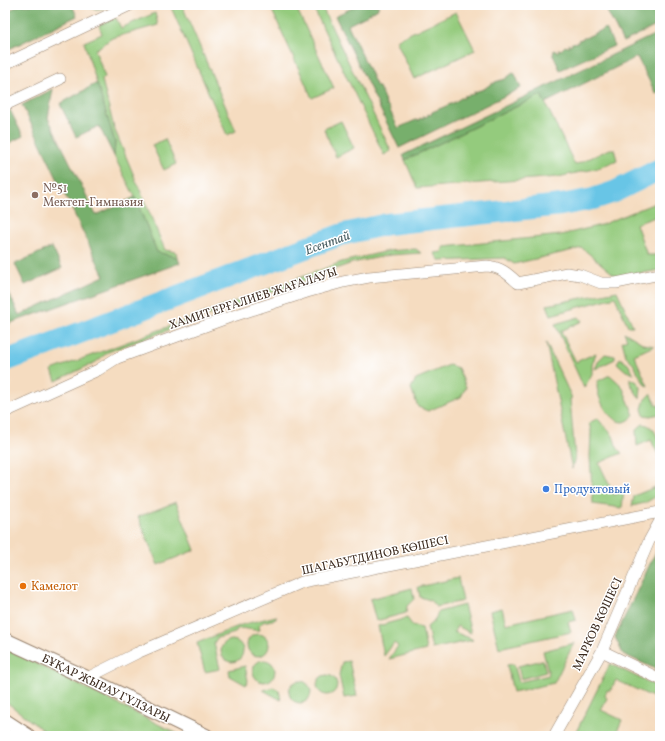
<svg xmlns="http://www.w3.org/2000/svg" width="665" height="741" font-family="Vollkorn,serif">
<style>
.green{fill:#94cb7d;stroke:#687a4e}
.forest{fill:#77af6c;stroke:#596c45}
.lines{fill:none;stroke-linecap:round;stroke-linejoin:round}
.river{stroke:#68c5e6;stroke-width:22}
.minor-casing{stroke:#98836f;stroke-width:12}
.tertiary-casing{stroke:#98836f;stroke-width:16}
.minor{stroke:#fff;stroke-width:11}
.tertiary{stroke:#fff;stroke-width:14}
.education-dot{fill:#8d6e63;stroke:#fff;stroke-width:1.5}
.shop-dot{fill:#3f7fe0;stroke:#fff;stroke-width:1.5}
.food-dot{fill:#e8710a;stroke:#fff;stroke-width:1.5}
.labels{text-anchor:middle;stroke-width:3;stroke-linejoin:round;paint-order:stroke}
.education-label{font-size:12px;fill:#785e54;stroke:#fff;text-anchor:start}
.street-label{font-size:12px;fill:#3b2a1e;stroke:#fff}
.shop-label{font-size:12px;fill:#366cbe;stroke:#fff;text-anchor:start}
.food-label{font-size:12px;fill:#c56008;stroke:#fff;text-anchor:start}
.water-label{font-size:13px;font-style:italic;fill:#4b6064;stroke:#fff}
</style>
<rect width="100%" height="100%" fill="#fff"/>
<filter id="ink" filterUnits="userSpaceOnUse"><feTurbulence type="fractalNoise" baseFrequency=".025" numOctaves="2"/><feDisplacementMap in="SourceGraphic" scale="8" xChannelSelector="R" yChannelSelector="G"/><feConvolveMatrix kernelMatrix="1 2 1 2 8 2 1 2 1" color-interpolation-filters="sRGB"/></filter>
<filter id="wash" filterUnits="userSpaceOnUse"><feTurbulence type="fractalNoise" baseFrequency=".012" numOctaves="4" result="noise"/><feDisplacementMap in="SourceGraphic" scale="16" xChannelSelector="R" yChannelSelector="G"/><feGaussianBlur stdDeviation="0.9" result="paint"/><feColorMatrix in="noise" values="0 0 0 0 0 0 0 0 0 0 0 0 0 0 0 0 0 1.4 0 .05"/><feComposite in="paint" operator="in"/></filter>
<g filter="url(#wash)">
<rect width="100%" height="100%" fill="#f5dcc0"/>
<!-- green -->
<path class="green" d="M87,5H108L109,7C101,9 93,11 87,5Z
M170,5H182L236,131L227,135Z
M277,5H295L334,88L312,98L271,8Z
M312,5H321L391,151L384,155Z
M456,12L475,50L414,79L396,40Z
M155,13L158,25L112,38L95,50L105,77L102,80L114,128L165,250L176,252L177,257L157,253L135,197L114,156L115,142L84,42L102,34L99,25L116,18L121,28Z
M541,94L575,165L610,149H614L617,160L599,168L558,177L417,188L405,160Z
M341,121L354,148L336,157L324,129Z
M165,139L176,164L164,170L152,145Z
M660,201V215L636,224L647,255H660V270L617,277L582,248L514,264L505,258L440,261L434,253L442,252L444,247L561,235L601,225Z
M416,249L421,253L390,255L352,263L108,352L96,362L56,381L52,370L342,262L388,251Z
M617,291L633,326H628L615,297L551,315L547,305Z
M579,317L582,321L561,331L576,362L596,353L592,365V374L584,388L555,324Z
M624,332L644,344L654,346L634,355L648,386L645,385L632,362L626,356L622,341L627,339Z
M546,343L572,398L570,399L575,457L572,469Z
M605,354L615,356V359L595,369L599,360Z
M620,358L628,364L634,374L626,371L617,363Z
M449,365L458,368L466,387L461,397L428,411L418,407L411,388L416,379Z
M610,375L622,386L634,415C615,440 592,391 598,381Z
M630,378L637,382L641,387L640,399L630,383Z
M651,393L657,406L660,405V414L650,416L644,415L642,409L645,399Z
M598,418C602,426 609,429 613,436C616,443 615,447 622,453L599,463L614,495L624,490L622,508L593,504L590,457L591,431L589,423Z
M643,424C659,426 660,447 660,459L651,440L637,446L636,430Z
M660,485V494L645,503L632,506L634,496Z
M176,502L195,550L158,565L138,517Z
M458,578L463,601L436,607L430,600L420,597L418,587Z
M412,588L414,599L407,606L406,613L376,621L370,599Z
M464,605L471,633L457,626L454,632L472,639L473,640L432,649L427,627L435,620L438,612Z
M502,608L506,624L573,609L576,620L568,622L571,632L499,648L490,611Z
M276,616V619L263,622L259,626L260,630C251,631 246,627 237,629L235,633L217,638L214,643L220,669L205,672L197,643L241,625Z
M407,618L413,626L422,628L426,650L389,659L398,646L394,643L384,656L378,626Z
M247 645a11 11 0 1 1 22 0a11 11 0 1 1-22 0Z
M221 651a11 11 0 1 1 22 0a11 11 0 1 1-22 0Z
M574,643L554,683L513,692L507,665L514,664L519,682L549,675L543,651Z
M5,648L182,736H50L5,701Z
M543,660L546,672L521,679L518,666Z
M253 671a11 11 0 1 1 22 0a11 11 0 1 1-22 0Z
M349,661L357,696L344,698L339,675L342,662Z
M610,664L660,688L659,700L616,680L610,691L607,690L605,696L607,698L601,710L622,720L615,736H574Z
M245,666L248,681L246,685L230,676L229,670Z
M317 685a10 10 0 1 1 20 0a10 10 0 1 1-20 0Z
M289 692a11 11 0 1 1 22 0a11 11 0 1 1-22 0Z
M273,687L279,690L281,700L263,690Z"/>
<!-- forest -->
<path class="forest" d="M20,5H72L77,16L5,51V12Z
M358,5H379L377,10H375L374,12L371,11V14L368,13V15L348,25L377,87H379L386,104L385,106H388L398,128L416,120L419,121L420,118L423,119L424,116L427,117L428,114L431,115L432,112L453,103L461,98H464V96L474,94V92L484,89L492,83L494,84L495,82L505,79L513,73L515,74L521,88L399,148L335,16Z
M620,5H658L660,10V24L623,42L607,11Z
M606,28L614,46L560,70L553,55L554,50L558,52L559,49L561,50L565,46L568,47L569,44L571,45L572,43L578,42L579,39L581,40L582,38H585Z
M660,32V92L656,94L637,57L545,103L541,95L405,160L403,155Z
M97,83L115,142L114,156L99,126L76,137L60,104Z
M53,89L48,118L96,215L135,197L157,252L177,257L180,263L5,325V284L19,315L104,276L22,105Z
M10,110L23,136L5,145V113Z
M52,247L62,268L25,285L15,264Z
M660,543V671L623,654L615,637Z"/>
<g class="lines">
<!-- river -->
<path class="river" d="M5,361L340,235L387,224L561,205L593,199L614,192L660,169"/>
</g>
</g>
<g filter="url(#ink)">
<g class="lines">
<!-- minor casing -->
<g class="minor-casing">
<path id="minor" d="M5,64L130,5
M5,105L60,79
M5,412L98,370L117,358L227,318L307,292L343,282L369,277L487,266C501,267 508,274 518,283L567,273L580,275L601,283H616L660,274
M602,651L660,679
M87,678L137,653L302,582L660,512
M554,736L602,651L649,541L660,521"/>
</g>
<!-- tertiary casing -->
<g class="tertiary-casing">
<path id="tertiary" d="M5,640L87,678L206,736
M5,721L28,736"/>
</g>
<!-- minor -->
<use href="#minor" class="minor"/>
<!-- tertiary -->
<use href="#tertiary" class="tertiary"/>
</g>
</g>
<!-- markers -->
<circle class="education-dot" cx="35" cy="195" r="4"/>
<circle class="shop-dot" cx="546" cy="489" r="4"/>
<circle class="food-dot" cx="23" cy="586" r="4"/>
<g class="labels">
<!-- education labels -->
<g class="education-label">
<text x="43" y="192">№51<tspan x="43" dy="14">Мектеп-Гимназия</tspan></text>
</g>
<!-- street labels -->
<g class="street-label">
<text transform="translate(253 298) rotate(-18)" y="4">ХАМИТ ЕРҒАЛИЕВ ЖАҒАЛАУЫ</text>
<text transform="translate(375 555) rotate(-12)" y="4">ШАГАБУТДИНОВ КӨШЕСІ</text>
<text transform="translate(597 624) rotate(-65)" y="4">МАРКОВ КӨШЕСІ</text>
<text transform="translate(106 688) rotate(26)" y="4">БҰҚАР ЖЫРАУ ГҮЛЗАРЫ</text>
</g>
<!-- shop labels -->
<g class="shop-label">
<text x="554" y="493">Продуктовый</text>
</g>
<!-- food labels -->
<g class="food-label">
<text x="31" y="590">Камелот</text>
</g>
<!-- water labels -->
<g class="water-label">
<text transform="translate(327 242) rotate(-20)" y="5">Есентай</text>
</g>
</g>
<!-- margin -->
<rect width="665" height="741" fill="none" stroke="#fff" stroke-width="20"/>
</svg>
